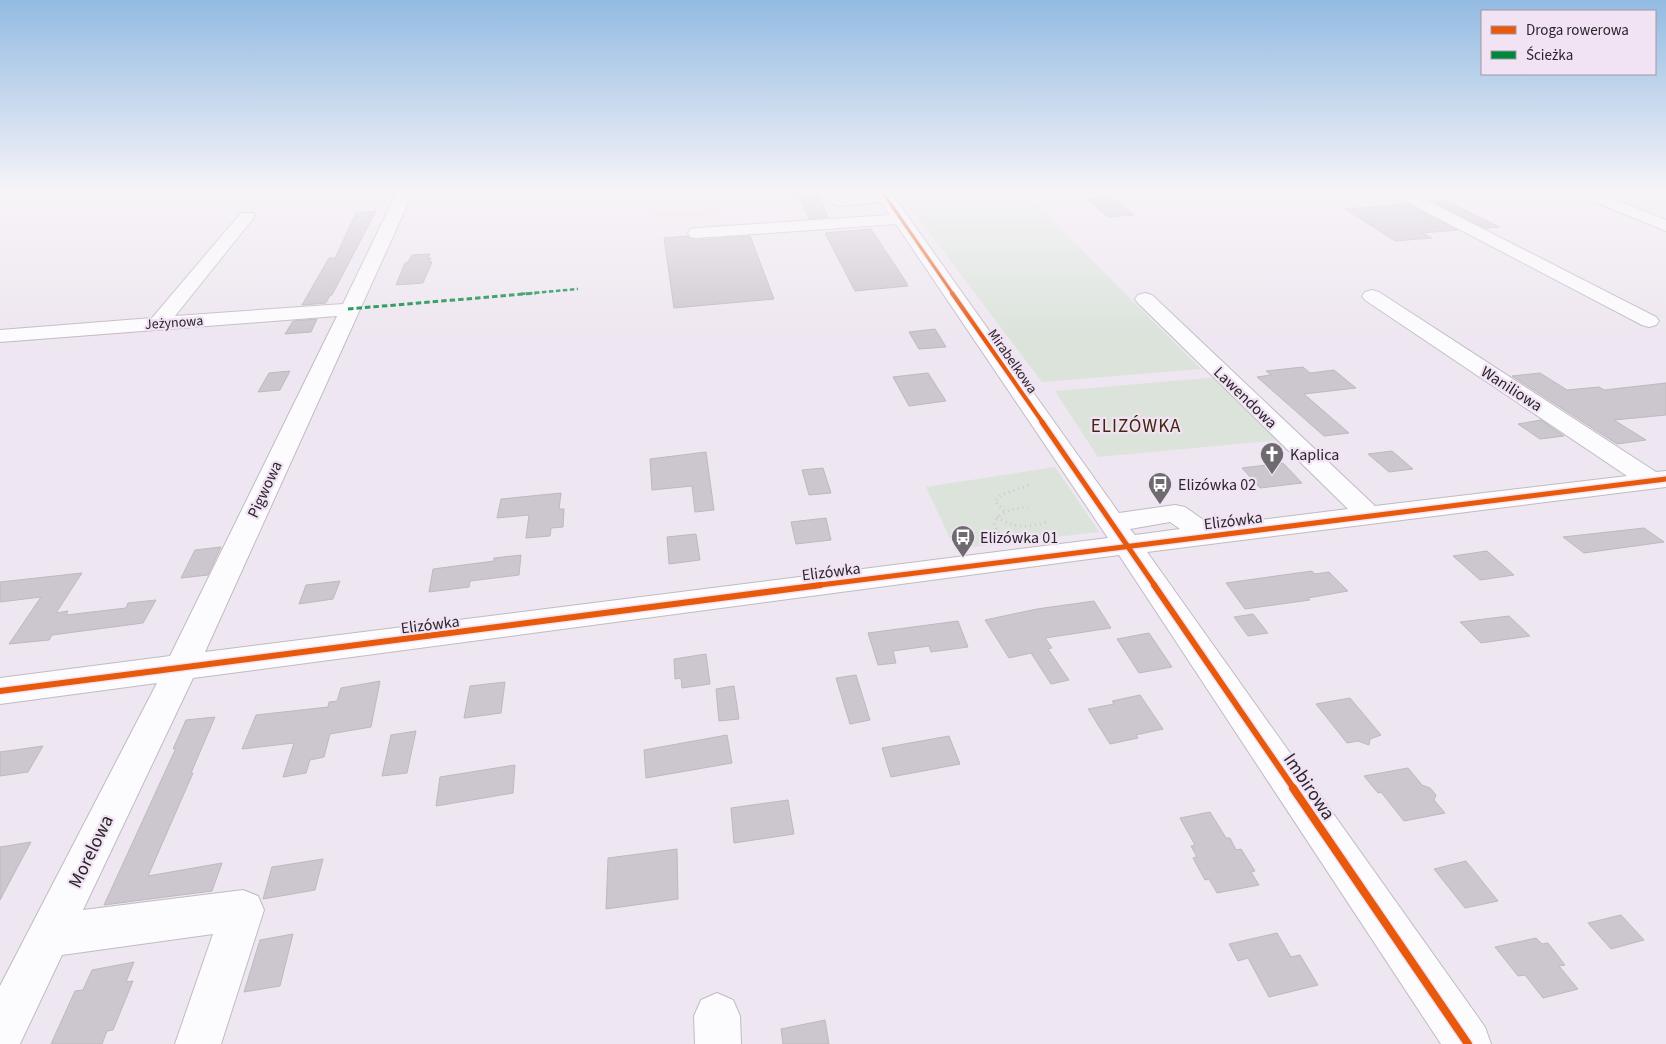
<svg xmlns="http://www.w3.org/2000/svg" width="1666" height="1044" font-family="'Source Sans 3',sans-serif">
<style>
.commercial{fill:#ede0db}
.green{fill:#dbe3db}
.building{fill:#ccc6ce;stroke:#beb8bf}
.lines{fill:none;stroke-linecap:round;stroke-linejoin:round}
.minor-casing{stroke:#c1bbc2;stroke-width:2}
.path{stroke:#cdcbcd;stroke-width:3;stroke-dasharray:1 4;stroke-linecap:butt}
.minor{fill:#fcfbfd;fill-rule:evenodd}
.quiet-far1{stroke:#00873e;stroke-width:2.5;stroke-dasharray:4.5 2.5;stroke-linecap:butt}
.quiet{stroke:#00873e;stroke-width:3;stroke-dasharray:5.5 3;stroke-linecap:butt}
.cycleway-far4-casing{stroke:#f1e3f3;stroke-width:5}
.cycleway-far3-casing{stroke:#f1e3f3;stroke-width:6}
.cycleway-far2-casing{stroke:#f1e3f3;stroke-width:8}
.cycleway-far1-casing{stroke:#f1e3f3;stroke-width:9}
.cycleway-casing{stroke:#f1e3f3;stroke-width:11}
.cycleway-far4{stroke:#e8590c;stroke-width:3}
.cycleway-far3{stroke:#e8590c;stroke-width:4}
.cycleway-far2{stroke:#e8590c;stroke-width:5}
.cycleway-far1{stroke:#e8590c;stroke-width:6}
.cycleway{stroke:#e8590c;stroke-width:8}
.labels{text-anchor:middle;stroke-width:4.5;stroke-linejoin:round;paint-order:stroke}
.far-street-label{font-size:14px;fill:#2a252b;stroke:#f1e3f3}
.street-label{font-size:16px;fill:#2a252b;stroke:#f1e3f3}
.poi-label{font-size:16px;fill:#2a252b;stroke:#f1e3f3;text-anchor:start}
.quarter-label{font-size:19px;letter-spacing:1px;fill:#46270e;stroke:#f1e3f3}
.near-street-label{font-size:19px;fill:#2a252b;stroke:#f1e3f3}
</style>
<rect width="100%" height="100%" fill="#eee6f0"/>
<!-- commercial -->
<path class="commercial" d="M647,190H717L723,215L653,219Z
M781,190H866L876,205L792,212Z"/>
<!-- green -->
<path class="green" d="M897,190H1021L1201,369L1042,382Z
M1220,377L1280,440L1098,457L1055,391Z
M1055,467L1099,532L955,549L926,487Z"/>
<!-- building -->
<path class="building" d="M795,190H816L828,217L809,219Z
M1111,197L1134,215L1108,217L1087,199Z
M1446,201L1500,227L1485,228L1434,202Z
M1407,204L1457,230L1422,233L1432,238L1395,241L1345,209Z
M376,211L332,295H330L326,303L302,305L329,258H335L356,213Z
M871,229L906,282L908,286L855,291L825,233Z
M688,236L696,240L750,236L774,299L674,308L664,238Z
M430,254L428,259L431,258L429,262H432L423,283L396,285L405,263L408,262L412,255Z
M317,319L311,332L285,334L293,321Z
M935,329L946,347L919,349L909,332Z
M1303,367L1310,373L1334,370L1356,388L1304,394L1349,433L1324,436L1257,377L1271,375L1266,371Z
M290,371L280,390L258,392L269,373Z
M928,373L946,401L909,406L893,377Z
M1540,373L1567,390L1599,387L1604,390L1666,383V415L1614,420L1646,440L1617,444L1512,376Z
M1541,420L1564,436L1540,439L1518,424Z
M1392,451L1413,469L1389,472L1368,454Z
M706,452L714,510L695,512L692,486L652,490L650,459Z
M1283,463L1302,483L1260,488L1242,468Z
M823,468L831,493L809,495L802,470Z
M561,493L559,509H564L563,527L551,528L550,536L526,538L529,515L497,518L501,499Z
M826,518L831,540L796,544L791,522Z
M1644,528L1664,542L1584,553L1563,537Z
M696,534L700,560L669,564L667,537Z
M221,547L208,575L181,578L195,550Z
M1487,551L1514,575L1480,580L1453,556Z
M521,555L519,575L470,581L469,587L429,592L433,569L494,561V558Z
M1312,571L1315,574L1329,572L1348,591L1308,598L1310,600L1245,609L1226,583Z
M82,573L56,613L68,611L66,615L126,608L128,603L156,600L143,623L52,635L49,640L9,644L41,597L0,602V582Z
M340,581L333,599L299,604L306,585Z
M1094,601L1111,628L1045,638L1052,648L1048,649L1069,680L1051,684L1031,653L1009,658L985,620L1037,609Z
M1253,614L1268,633L1248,636L1234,617Z
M1509,616L1530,636L1481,643L1460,622Z
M958,621L968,647L931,652L929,646L893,651L896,663L878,665L868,633Z
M1149,633L1172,667L1139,673L1117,639Z
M706,654L710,684L682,688L681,678L675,679L674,659Z
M856,675L870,720L850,724L836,678Z
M380,681L371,727L330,734L324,757L310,760L306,773L283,777L294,743L242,749L256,715L328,707L329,702L337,701L341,688Z
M505,682L501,713L464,718L470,686Z
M734,686L739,719L719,721L716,689Z
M1140,695L1163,729L1136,735L1138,738L1110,744L1088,709L1114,704L1112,701Z
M1350,698L1381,735L1370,739L1369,745L1358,741L1347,743L1316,704Z
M215,717L191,773H193L148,876L222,863L212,891L104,905L176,748L173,749L186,720Z
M416,731L407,773L382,776L391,735Z
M727,735L732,763L646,778L644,750Z
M949,736L960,764L891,777L882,748Z
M43,746L28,772L0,776V752Z
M515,765L513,793L436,806L440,777Z
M1408,768L1422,785L1430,788L1436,795L1434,800L1445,813L1404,821L1381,792L1378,793L1364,776Z
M788,800L794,834L734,843L731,808Z
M1210,812L1226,838H1230L1236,850L1241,849L1255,871L1251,872L1259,885L1217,893L1209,879L1205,880L1193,858L1197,857L1191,846L1195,845L1180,818Z
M31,842L17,868L0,900V847Z
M677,849L678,899L606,909L608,858Z
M323,859L315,890L263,899L272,867Z
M1466,861L1498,901L1465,908L1434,869Z
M1621,915L1644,940L1611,949L1588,923Z
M1277,933L1291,957L1300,955L1318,985L1269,997L1248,958L1238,961L1229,944Z
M293,934L280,986L244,992L260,940Z
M1536,938L1542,944L1548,943L1565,965L1559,966L1578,989L1543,998L1525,975L1518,976L1495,947Z
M134,962L126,982L133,981L113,1030L107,1031L102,1044H51L75,991L83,990L92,970Z
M825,1020L829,1044H783L781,1029Z"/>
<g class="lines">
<!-- minor casing -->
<g class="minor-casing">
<path id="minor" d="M398,190H414L205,652L1108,538L896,224L696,238L690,237L688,233L690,229L696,228L890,215L882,202L839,206L833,204L822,190H838L843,196L876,193L873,190H889L1119,513L1175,505L1185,507L1212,526L1348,509L1138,303L1135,299L1138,295L1145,293L1152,295L1375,506L1627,476L1365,300L1362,296L1365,292L1372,290L1379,292L1656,472L1666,471V487L1147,552L1485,1027L1491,1044H1441L1119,555L193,678L83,910L243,890L258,896L264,910L221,1044H175L213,934L62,955L20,1044H0V986L157,683L0,704V678L170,656L337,316L0,342V330L152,318L241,213H253L255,216L175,316L343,304ZM1170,522L1180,529L1135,535L1130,529Z
M1387,190H1407L1656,317L1659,321L1656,325L1649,327L1642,325L1390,193Z
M1570,190H1591L1666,220V231L1573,193Z
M717,993L733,1000L740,1016L741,1044H695L694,1016L701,1000Z"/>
</g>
<!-- path -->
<path class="path" d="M1004,511L995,501L1001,495L1032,484
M997,517C1015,529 1028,527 1048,522
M1006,540L997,531L994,523C1001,510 1014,509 1028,507"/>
<!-- minor -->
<use href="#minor" class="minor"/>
<!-- quiet-far1 -->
<path class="quiet-far1" d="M521,294L578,289"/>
<!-- quiet -->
<path class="quiet" d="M348,309L536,293"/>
<!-- cycleway-far4 casing -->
<g class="cycleway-far4-casing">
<path id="cycleway-far4" d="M881,190L953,294"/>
</g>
<!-- cycleway-far3 casing -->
<g class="cycleway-far3-casing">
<path id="cycleway-far3" d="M952,293L1043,423"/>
</g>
<!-- cycleway-far2 casing -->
<g class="cycleway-far2-casing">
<path id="cycleway-far2" d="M1042,422L1155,586
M812,586L1666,479"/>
</g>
<!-- cycleway-far1 casing -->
<g class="cycleway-far1-casing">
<path id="cycleway-far1" d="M1154,585L1294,789
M0,691L821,585"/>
</g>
<!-- cycleway casing -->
<g class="cycleway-casing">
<path id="cycleway" d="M1293,788L1468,1044"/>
</g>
<!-- cycleway-far4 -->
<use href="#cycleway-far4" class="cycleway-far4"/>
<!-- cycleway-far3 -->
<use href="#cycleway-far3" class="cycleway-far3"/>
<!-- cycleway-far2 -->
<use href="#cycleway-far2" class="cycleway-far2"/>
<!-- cycleway-far1 -->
<use href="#cycleway-far1" class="cycleway-far1"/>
<!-- cycleway -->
<use href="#cycleway" class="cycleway"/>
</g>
<!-- sky -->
<linearGradient id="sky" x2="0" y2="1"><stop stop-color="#93bbe2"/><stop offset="0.57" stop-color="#f7f4f8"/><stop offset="1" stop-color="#f7f4f8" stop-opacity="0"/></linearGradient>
<rect width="1666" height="336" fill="url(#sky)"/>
<!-- icons -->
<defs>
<g id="church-pin" transform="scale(1.25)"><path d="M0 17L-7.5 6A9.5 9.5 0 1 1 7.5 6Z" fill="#6f6970" stroke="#f1e3f3"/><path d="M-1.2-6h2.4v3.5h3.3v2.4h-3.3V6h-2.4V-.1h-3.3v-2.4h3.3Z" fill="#fff"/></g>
<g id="bus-pin" transform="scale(1.25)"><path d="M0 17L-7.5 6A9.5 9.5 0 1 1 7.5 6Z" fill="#6f6970" stroke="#f1e3f3"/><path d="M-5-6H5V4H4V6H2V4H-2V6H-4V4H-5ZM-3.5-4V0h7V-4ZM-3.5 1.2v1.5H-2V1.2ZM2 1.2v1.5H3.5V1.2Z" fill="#fff"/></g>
</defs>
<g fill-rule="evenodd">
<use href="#church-pin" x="1272" y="454"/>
<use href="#bus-pin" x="1160" y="484"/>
<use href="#bus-pin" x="963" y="537"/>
</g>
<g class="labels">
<!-- far-street labels -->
<g class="far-street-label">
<text transform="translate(174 322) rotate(-4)" y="5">Jeżynowa</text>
<text transform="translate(1013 361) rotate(55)" y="5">Mirabelkowa</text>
</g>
<!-- street labels -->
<g class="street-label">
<text transform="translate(1512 388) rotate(33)" y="6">Waniliowa</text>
<text transform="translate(1246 397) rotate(44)" y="6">Lawendowa</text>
<text transform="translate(264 489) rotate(-65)" y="6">Pigwowa</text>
<text transform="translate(1233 520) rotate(-7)" y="6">Elizówka</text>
<text transform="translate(831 571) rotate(-7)" y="6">Elizówka</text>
<text transform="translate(430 624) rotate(-7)" y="6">Elizówka</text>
</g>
<!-- poi labels -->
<g class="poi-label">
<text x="1290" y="460">Kaplica</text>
<text x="1178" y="490">Elizówka 02</text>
<text x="980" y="543">Elizówka 01</text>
</g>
<!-- quarter labels -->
<g class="quarter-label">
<text x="1136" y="432">ELIZÓWKA</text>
</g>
<!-- near-street labels -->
<g class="near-street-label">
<text transform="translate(1310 786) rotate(56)" y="7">Imbirowa</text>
<text transform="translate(90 851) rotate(-64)" y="7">Morelowa</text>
</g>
</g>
<!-- legend -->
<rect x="1481" y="10" width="175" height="65" fill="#f1e3f3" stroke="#a197a3"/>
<rect x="1491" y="26" width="25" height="8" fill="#e8590c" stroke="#a197a3"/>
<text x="1526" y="35" font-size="15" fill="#2a252b">Droga rowerowa</text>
<rect x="1491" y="51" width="25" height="8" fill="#00873e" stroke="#a197a3"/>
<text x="1526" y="60" font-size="15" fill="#2a252b">Ścieżka</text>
</svg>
